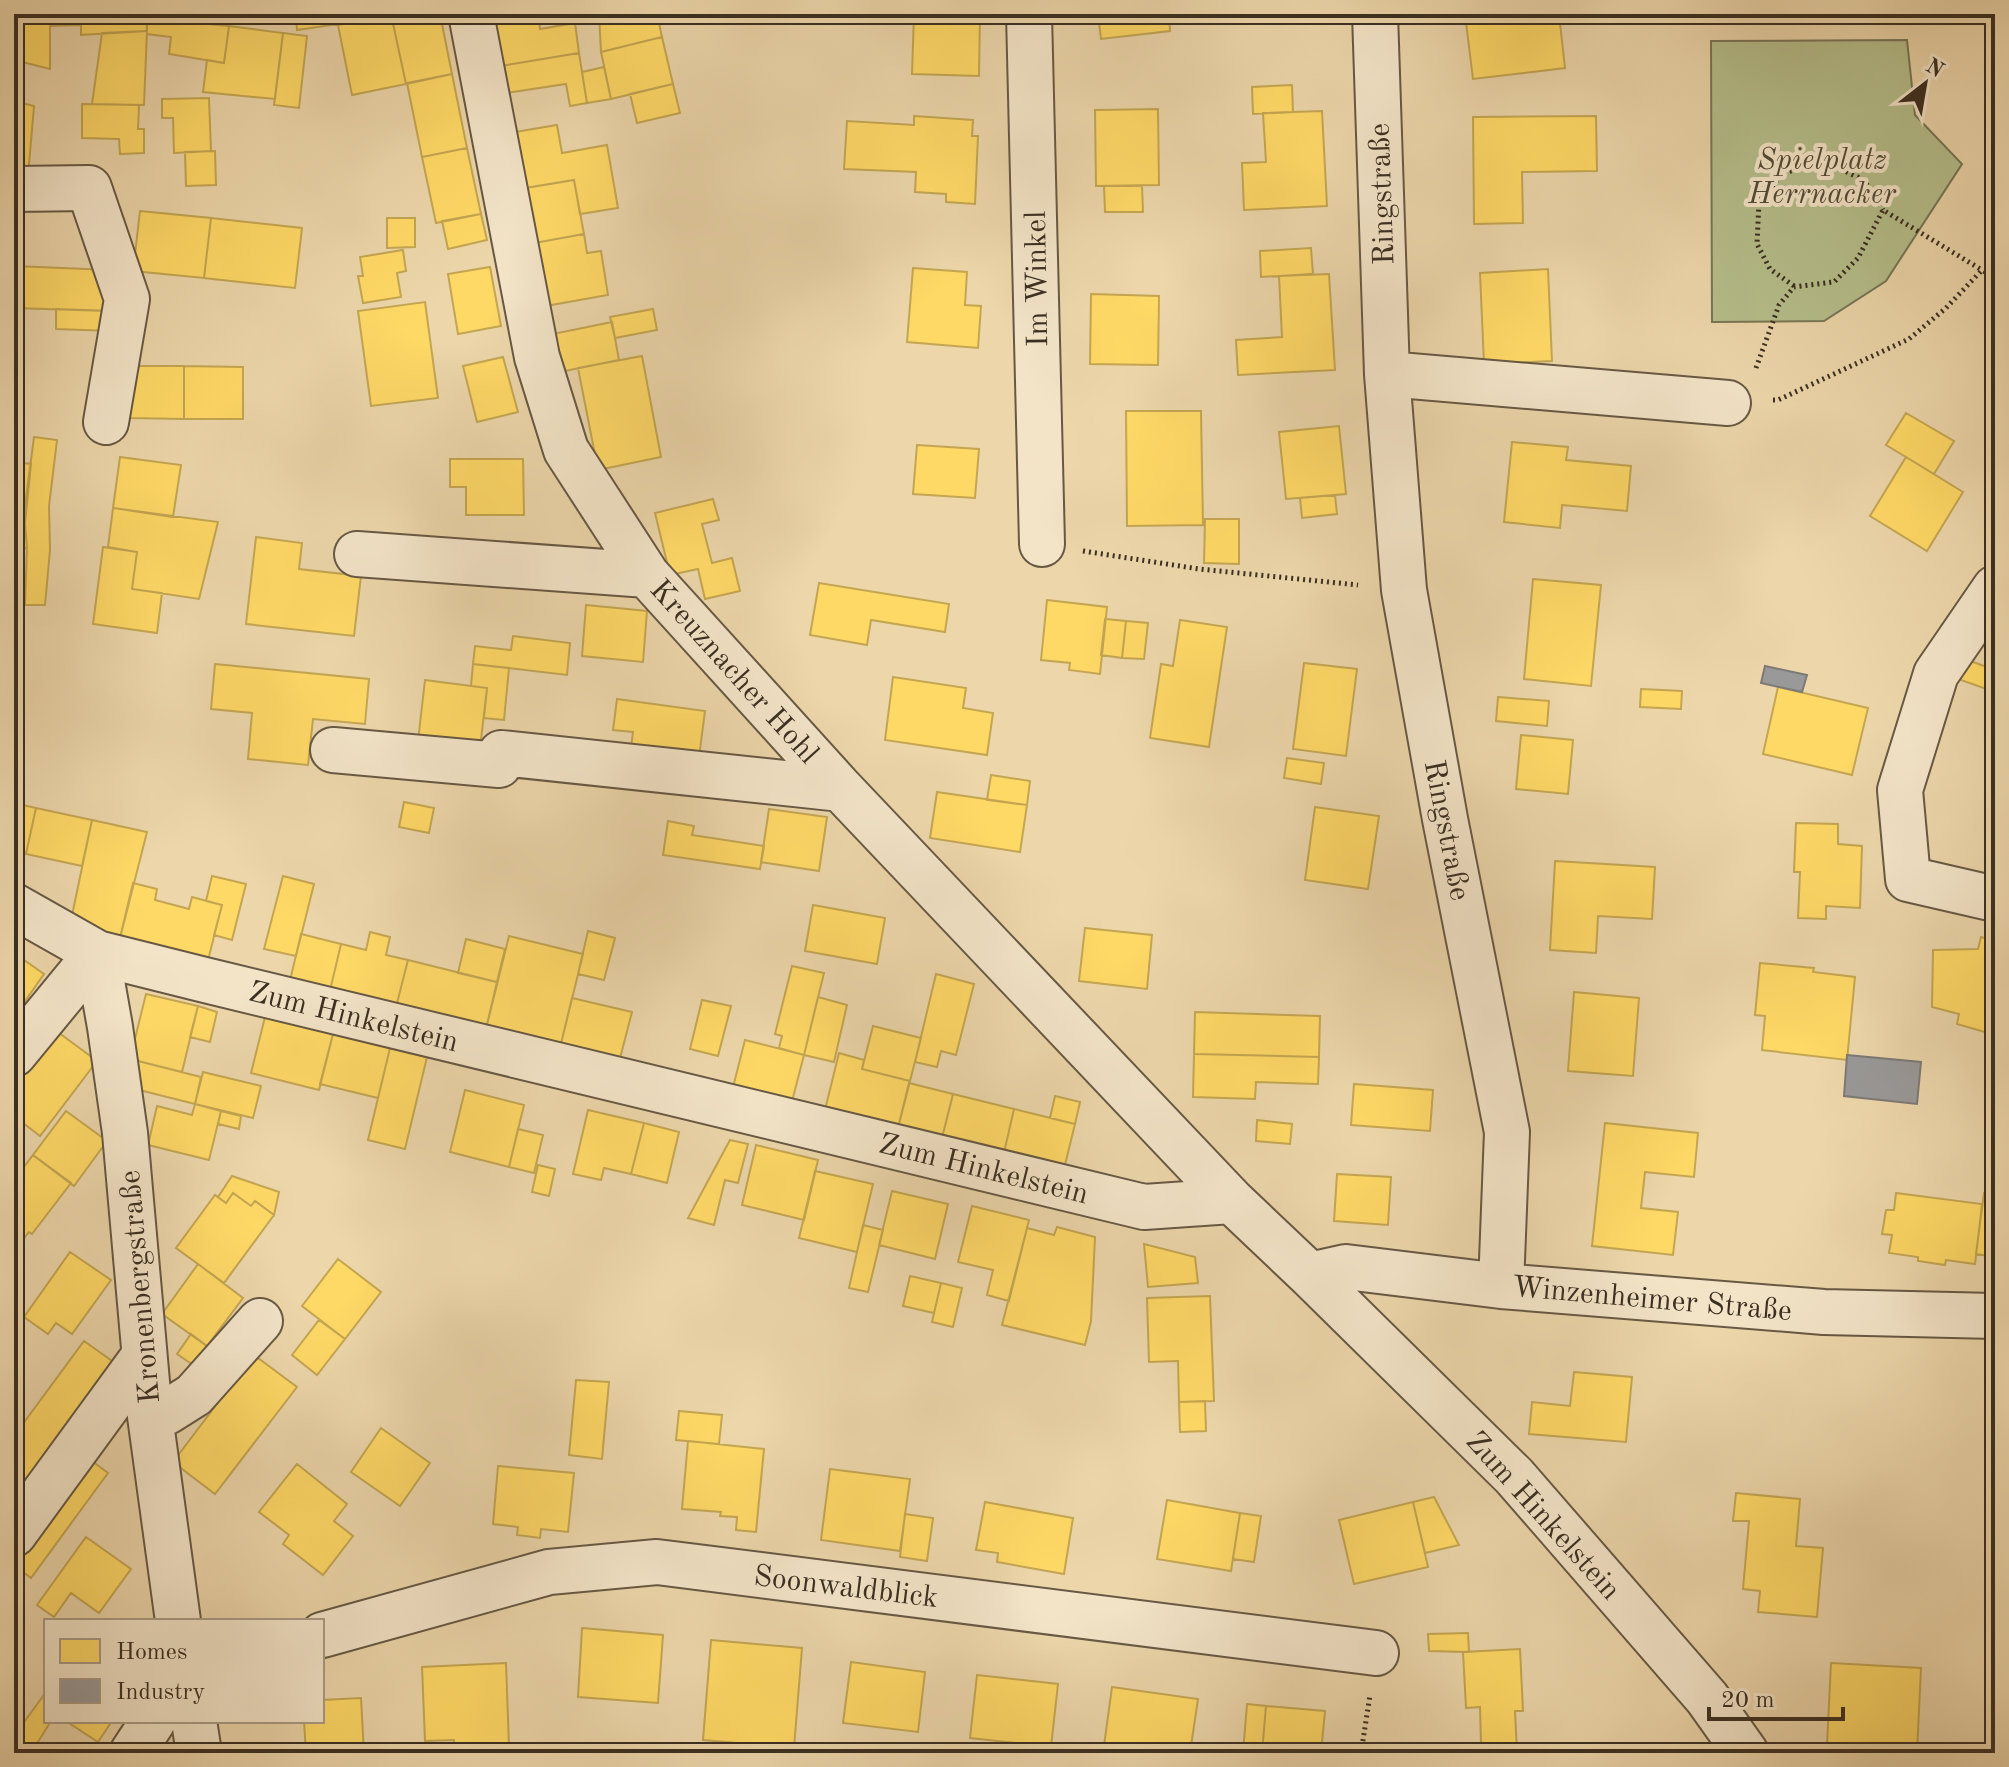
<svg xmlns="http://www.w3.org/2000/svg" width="2009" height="1767" font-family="'Old Standard TT',serif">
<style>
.green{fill:#b5be8b;stroke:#787656;stroke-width:2}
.homes{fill:#ffd966;stroke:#c4a652;stroke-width:2}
.industry{fill:#999;stroke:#7d7975;stroke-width:2}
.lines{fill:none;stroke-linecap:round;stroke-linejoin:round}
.minor-casing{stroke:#675944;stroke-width:48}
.path{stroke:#3b2f22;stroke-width:5;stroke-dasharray:2 4;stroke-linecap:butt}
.minor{stroke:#f3e4c8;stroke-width:44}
.labels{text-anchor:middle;stroke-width:8;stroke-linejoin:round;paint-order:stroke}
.park-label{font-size:30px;font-style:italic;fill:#534c37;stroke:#f3e4c8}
.street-label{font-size:30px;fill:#3b2f22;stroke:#f3e4c8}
</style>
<rect width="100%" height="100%" fill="#ecd6aa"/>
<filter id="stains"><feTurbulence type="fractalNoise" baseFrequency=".0025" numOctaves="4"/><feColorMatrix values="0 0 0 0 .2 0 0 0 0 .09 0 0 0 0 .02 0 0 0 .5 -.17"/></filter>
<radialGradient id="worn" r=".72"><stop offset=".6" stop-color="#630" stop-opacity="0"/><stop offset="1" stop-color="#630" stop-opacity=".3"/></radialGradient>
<!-- green -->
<path class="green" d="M1907,40L1915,115L1962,164L1886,281L1824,321L1712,322L1711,41Z"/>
<!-- homes -->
<path class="homes" d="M14,14H81V25L50,26V69L14,60Z
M81,14H146L147,31L81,35Z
M146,14H208L210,24L147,18Z
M296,14H336L338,24L297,30Z
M391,14H440L452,74L406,84Z
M391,14L406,84L352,95L338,25Z
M486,14H538L540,29L575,23L579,53L495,67Z
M599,14H657L662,37L601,52Z
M914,14H980L979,76L912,74Z
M1098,14H1169L1170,31L1101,39Z
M1465,14H1559L1565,68L1473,79Z
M147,18L229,26L224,63L169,54L171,37L147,34Z
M229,26L283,33L275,99L203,92L207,60L224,63Z
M147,31L144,105L92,104L102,33Z
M283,33L307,36L299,108L274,105Z
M662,37L673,84L611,99L601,52Z
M579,53L587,103L570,106L566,84L499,94L495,67Z
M604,67L611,99L587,103L582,72Z
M452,74L467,148L422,157L407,83Z
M673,84L680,113L637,123L630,94Z
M1292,85L1293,112L1253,114L1252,87Z
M209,98L211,151L174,153L173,118H162V99Z
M14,101L34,106L28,176H14Z
M82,104L139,105L138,129H144V153L120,154L119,139L82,138Z
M1158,109L1159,185L1096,186L1095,110Z
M1322,111L1327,206L1244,210L1242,163L1266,162L1263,113Z
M914,116L973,120L972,136H978L975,204L946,202V194L915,192L916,172L844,169L847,121L914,125Z
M1596,116L1597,171L1522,172L1523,223L1474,224L1473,117Z
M557,125L562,153L607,145L618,208L580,214L574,180L519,189L509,133Z
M467,148L481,214L436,223L422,157Z
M215,151L216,185L186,186L185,152Z
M574,180L584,234L529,244L519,189Z
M1104,186H1142L1143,212H1105Z
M140,211L211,218L204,278L133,271Z
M481,214L487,240L448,249L442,221Z
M211,218L302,228L295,288L204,278Z
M387,218H415V247L387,248Z
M584,234L587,253L601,251L608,295L540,307L529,244Z
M1311,248L1313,274L1261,277L1260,251Z
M403,250L406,271L397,273L401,297L363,303L358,276H363L360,257Z
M14,266L109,270L108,311L14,308Z
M490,267L501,326L458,334L448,274Z
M913,268L967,272L965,305L981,306L978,348L907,342Z
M1548,269L1552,361L1484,364L1480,273Z
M1329,274L1335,370L1238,375L1236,340L1282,337L1279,276Z
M1091,294L1159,296L1158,365L1090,364Z
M425,302L438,398L371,406L358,311Z
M56,309L112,311L111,331L56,329Z
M653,309L657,330L615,338L610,317Z
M612,322L619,360L555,373L548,335Z
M642,356L661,457L598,470L578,368Z
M503,357L518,412L477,422L463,366Z
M130,366H184V419L129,418Z
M184,366L243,367V419H184Z
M1126,411H1201L1203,525L1127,526Z
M1906,413L1954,441L1934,474L1886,445Z
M1339,426L1346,494L1286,499L1279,432Z
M34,437L57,440L49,506L50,550L45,605H25L27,548L25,523L26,498Z
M1512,442L1568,447L1566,460L1631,466L1627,511L1562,505L1560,528L1504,522Z
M917,445L979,449L975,498L913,494Z
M120,457L181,465L173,517L113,508Z
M1906,457L1963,492L1927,551L1870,516Z
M450,459H523L524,515H466V487H450Z
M14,462L31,464L25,523L14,521Z
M1335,495L1337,514L1302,518L1300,498Z
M713,499L719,520L702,524L712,563L732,558L740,591L705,599L698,569L670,575L655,513Z
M113,508L218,522L199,599L132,589L137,552L108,547Z
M1205,519H1239V564L1204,563Z
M14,521L25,523L27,548L14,549Z
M256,537L302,543L299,569L361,576L354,636L246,624Z
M103,547L137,552L132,589L162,593L157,633L93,624Z
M1533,579L1601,585L1591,686L1524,679Z
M819,583L949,604L945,632L871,620L867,645L810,635Z
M1047,600L1107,607L1100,674L1069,670L1070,663L1041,660Z
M586,605L647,611L643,662L582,656Z
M1105,619L1126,621L1122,658L1101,655Z
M1180,620L1227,627L1209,747L1150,738L1161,664L1173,666Z
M1126,621L1148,623L1144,659L1122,658Z
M513,636L570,643L567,675L473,664L475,646L511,650Z
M1965,659L1995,670V684L1992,691L1958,679Z
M1304,663L1357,669L1346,756L1293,749Z
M215,664L369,679L365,724L313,719L308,765L248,759L252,713L211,709Z
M473,664L509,668L504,720L484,718L487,688L471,686Z
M893,677L966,688L963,708L993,713L987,755L885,740Z
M425,680L487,688L480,748L418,741Z
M1778,687L1868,708L1852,775L1763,754Z
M1641,689L1682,691L1681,709L1640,707Z
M1498,697L1549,701L1547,726L1496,721Z
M617,699L705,711L698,765L630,756L633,732L613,730Z
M1521,735L1573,740L1568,794L1516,789Z
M1287,758L1324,763L1321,784L1284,778Z
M991,775L1030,781L1027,805L987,800Z
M937,792L1027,805L1020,852L930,838Z
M404,802L434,808L429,833L399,827Z
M14,803L36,808L26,854L14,851Z
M1315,807L1379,816L1368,889L1305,880Z
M36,808L92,820L82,866L26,854Z
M769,809L827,817L819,871L761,862Z
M92,820L147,832L118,946L71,920Z
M668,821L694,826L692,835L764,846L760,869L663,855Z
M1796,823L1838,824V844L1862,846L1860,908L1826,906V919L1798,918L1800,872H1794Z
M1555,861L1655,867L1652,919L1598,916L1596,953L1550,950Z
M212,876L246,884L232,940L214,935L222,905L206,901Z
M283,876L314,884L296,956L264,949Z
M133,883L157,889L155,900L189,909L192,897L222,905L206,968L118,946Z
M813,905L885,918L877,964L805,951Z
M1085,928L1152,935L1147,989L1079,981Z
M588,931L615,938L604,980L578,974Z
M370,932L390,937L386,955L408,960L394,1015L328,999L341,944L366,950Z
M301,934L341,944L328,999L288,989Z
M509,936L583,954L558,1056L484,1037Z
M1981,937L1995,941V1035L1957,1024L1959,1014L1932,1007L1933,950L1978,949Z
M466,939L505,949L497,982L458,973Z
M14,953L44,974L14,1017Z
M408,960L497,982L484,1037L394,1015Z
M1760,963L1814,968L1813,972L1855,977L1847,1060L1762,1050L1765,1016L1755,1015Z
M792,966L824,973L804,1055L779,1048L782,1036L775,1034Z
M936,974L974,984L956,1055L941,1051L937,1067L915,1062Z
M1574,992L1639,998L1633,1076L1568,1071Z
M146,994L198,1006L182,1072L130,1059Z
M818,997L847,1005L834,1062L804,1055Z
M572,998L632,1012L617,1070L558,1056Z
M702,1000L731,1006L718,1056L690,1049Z
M198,1006L217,1012L210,1042L190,1037Z
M1195,1012L1320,1016L1319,1057L1194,1054Z
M265,1017L333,1034L319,1090L251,1073Z
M873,1026L921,1038L910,1081L862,1069Z
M51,1027L97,1061L40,1136L14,1116V1077Z
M333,1034L390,1048L378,1098L320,1084Z
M745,1040L804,1055L789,1113L730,1099Z
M390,1048L427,1057L405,1149L368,1140Z
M839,1053L864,1060L862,1069L910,1081L895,1140L822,1122Z
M1194,1054L1319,1057L1318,1084L1256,1082L1255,1099L1193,1097Z
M130,1059L201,1077L195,1104L135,1089Z
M203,1072L261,1086L253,1118L195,1104Z
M909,1083L953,1094L939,1150L895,1140Z
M1354,1084L1433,1090L1430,1131L1351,1125Z
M465,1090L524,1105L509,1167L450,1152Z
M953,1094L1014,1109L1001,1166L939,1150Z
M1055,1096L1080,1102L1075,1124L1050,1118Z
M195,1104L221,1111L209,1160L148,1145L157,1106L192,1115Z
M1014,1109L1075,1124L1061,1181L1001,1166Z
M588,1110L644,1123L631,1174L604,1168L601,1180L573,1174Z
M66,1111L107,1141L74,1186L33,1155Z
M221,1111L241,1116L239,1129L218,1124Z
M1257,1120L1292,1124L1290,1144L1256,1141Z
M644,1123L679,1132L667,1183L631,1174Z
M1605,1123L1698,1133L1694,1177L1645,1172L1641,1208L1678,1212L1673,1255L1592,1246Z
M518,1129L543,1135L534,1173L509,1167Z
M730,1140L748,1144L738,1183L725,1180L714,1225L688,1218Z
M756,1145L818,1160L804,1220L742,1205Z
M33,1155L71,1183L32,1234L29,1232L14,1251V1180Z
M538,1165L555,1169L549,1196L532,1192Z
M815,1171L873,1184L857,1252L799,1238Z
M1337,1174L1391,1177L1388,1225L1334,1221Z
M232,1176L279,1192L274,1215L255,1201L251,1206L233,1193L226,1203L218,1197Z
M892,1191L948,1204L935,1259L879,1245Z
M233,1193L251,1206L255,1201L274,1215L224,1283L176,1248L215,1195L226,1203Z
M1896,1193L1982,1204L1975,1264L1946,1260L1945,1265L1918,1261V1257L1889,1253L1892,1235L1882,1234L1886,1210H1894Z
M1984,1193L1995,1194V1257L1976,1254Z
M972,1206L1029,1220L1009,1301L987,1295L993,1270L958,1262Z
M863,1225L883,1230L868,1292L849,1288Z
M1057,1227L1095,1237L1091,1321L1085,1345L1002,1325L1027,1228L1054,1235Z
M1144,1244L1195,1257L1198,1283L1148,1287Z
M70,1252L111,1280L72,1334L56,1323L48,1334L24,1317Z
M338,1259L381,1292L345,1339L302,1306Z
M198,1264L243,1298L207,1346L162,1314Z
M910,1276L941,1283L934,1313L903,1306Z
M941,1283L962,1288L953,1327L932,1322Z
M1210,1296L1214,1401L1179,1402L1178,1361L1149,1362L1147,1298Z
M319,1320L345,1339L317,1375L292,1355Z
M191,1334L207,1346L193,1365L177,1354Z
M84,1341L119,1366L32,1485L14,1471V1436Z
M254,1355L297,1387L215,1494L173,1462Z
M1574,1372L1632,1377L1626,1442L1529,1434L1532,1402L1570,1406Z
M576,1380L609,1382L602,1459L569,1455Z
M1205,1401L1206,1431L1180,1432L1179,1402Z
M679,1411L722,1415L719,1444L676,1440Z
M381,1428L430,1463L400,1506L351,1472Z
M688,1441L764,1449L756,1532L736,1530L737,1517L720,1516L721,1512L682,1509Z
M88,1458L108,1473L31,1578L14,1565V1557Z
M297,1464L347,1504L334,1521L353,1536L323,1575L283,1544L289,1535L259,1512Z
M498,1466L574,1473L568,1532L541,1529L540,1538L517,1535L518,1527L493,1524Z
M830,1469L910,1479L900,1551L821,1540Z
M1736,1493L1800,1499L1796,1546L1823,1548L1817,1617L1758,1612L1760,1591L1743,1589L1749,1521H1733Z
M1434,1497L1459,1545L1425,1553L1413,1502Z
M1167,1500L1240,1513L1231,1571L1157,1559Z
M985,1502L1073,1518L1064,1574L997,1562L998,1553L976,1550Z
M1413,1502L1428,1567L1354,1584L1339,1520Z
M1240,1513L1261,1516L1254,1562L1233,1559Z
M905,1514L933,1518L927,1561L900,1557Z
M86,1537L131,1569L99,1613L71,1593L54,1617L37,1605Z
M582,1628L663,1635L658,1703L578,1697Z
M1468,1633L1469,1652L1429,1651L1428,1634Z
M711,1640L802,1648L794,1748L703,1740Z
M1520,1649L1523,1711H1515L1517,1753H1461V1744L1481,1743L1480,1707L1466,1708L1463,1652Z
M851,1662L925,1672L918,1732L843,1723Z
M506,1663L509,1746L454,1747V1740L425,1741L422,1667Z
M1831,1663L1921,1668L1917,1753H1866V1747L1827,1745Z
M977,1675L1058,1684L1051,1747L970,1738Z
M1112,1687L1198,1699L1190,1753H1103Z
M46,1692V1721H51L31,1753H14V1736Z
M361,1698L364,1753H306L304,1721H322V1700Z
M1247,1704L1266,1706L1262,1753H1243Z
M1266,1706L1325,1711L1321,1753H1262Z
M66,1721H112L98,1742Z
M1804,1744L1866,1747V1753H1804Z"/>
<!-- industry -->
<path class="industry" d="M1765,666L1807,675L1802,692L1761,683Z
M1847,1055L1921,1062L1917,1104L1844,1096Z"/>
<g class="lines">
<!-- minor casing -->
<g class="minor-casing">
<path id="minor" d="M471,14L537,357L566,450L647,575L841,789L1232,1201
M1029,14L1042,544
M1375,14L1387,374L1404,590L1445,819L1507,1132L1501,1286
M14,189L89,188L127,299L106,422
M1387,374L1728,403
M357,554L647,575
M1995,588L1936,674L1900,790L1908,879L1995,899
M333,750L499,765L501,753L841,789
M14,906L97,953L205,980L1144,1207L1232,1201L1310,1275L1514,1476L1707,1698L1746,1753
M97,953L110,1027L125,1133L150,1416L178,1621
M14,1054L97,953
M1310,1275L1346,1267L1501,1286L1824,1312L1995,1316
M150,1416L167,1412L194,1395L260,1321
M14,1534L144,1356
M322,1635L549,1572L657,1562L1376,1653
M194,1721L199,1753
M132,1753L153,1721"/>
</g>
<!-- path -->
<path class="path" d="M1794,286L1770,269L1757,244L1759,202L1783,173L1825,162L1864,180L1883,210
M1756,368L1779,305L1794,287L1834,282L1858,258L1883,210L1982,270
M1773,400H1778L1909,339L1946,308L1982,270L1995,278
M1083,551L1199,569L1358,585
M1361,1753L1370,1695"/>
<!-- minor -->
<use href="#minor" class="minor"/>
</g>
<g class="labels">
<!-- park labels -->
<g class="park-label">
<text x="1822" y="169">Spielplatz<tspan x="1822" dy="34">Herrnacker</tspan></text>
</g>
<!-- street labels -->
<g class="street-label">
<text transform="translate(1381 194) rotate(-92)" y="10">Ringstraße</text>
<text transform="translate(1036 279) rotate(-91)" y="10">Im Winkel</text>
<text transform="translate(735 671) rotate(48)" y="10">Kreuznacher Hohl</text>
<text transform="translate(1448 830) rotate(79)" y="10">Ringstraße</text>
<text transform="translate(354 1016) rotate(14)" y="10">Zum Hinkelstein</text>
<text transform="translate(984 1168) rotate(14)" y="10">Zum Hinkelstein</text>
<text transform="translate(139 1287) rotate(-95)" y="10">Kronenbergstraße</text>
<text transform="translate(1652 1298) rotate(5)" y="10">Winzenheimer Straße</text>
<text transform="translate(1544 1515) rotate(48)" y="10">Zum Hinkelstein</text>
<text transform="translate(846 1586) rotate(7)" y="10">Soonwaldblick</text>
</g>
</g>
<!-- margin -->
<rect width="2009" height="1767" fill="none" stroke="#ecd6aa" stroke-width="48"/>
<rect x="16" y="16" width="1977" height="1735" fill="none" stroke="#3b2f22" stroke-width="4"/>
<rect x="24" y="24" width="1961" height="1719" fill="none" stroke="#3b2f22" stroke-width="2"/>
<!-- legend -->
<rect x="44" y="1619" width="280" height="104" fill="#f3e4c8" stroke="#a99c86" stroke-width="2"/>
<rect x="60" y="1639" width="40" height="24" fill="#ffd966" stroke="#a99c86" stroke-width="2"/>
<text x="116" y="1659" font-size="24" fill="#3b2f22">Homes</text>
<rect x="60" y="1679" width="40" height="24" fill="#999999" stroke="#a99c86" stroke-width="2"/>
<text x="116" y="1699" font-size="24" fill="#3b2f22">Industry</text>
<!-- north arrow -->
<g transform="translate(1925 84) rotate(31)" stroke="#f3e4c8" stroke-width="6" paint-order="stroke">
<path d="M0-6L14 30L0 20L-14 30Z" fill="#3b2f22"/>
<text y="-12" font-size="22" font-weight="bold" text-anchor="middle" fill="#3b2f22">N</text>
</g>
<!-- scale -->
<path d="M1709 1707v12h134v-12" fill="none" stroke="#3b2f22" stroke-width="4"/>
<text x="1721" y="1707" font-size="24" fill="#3b2f22" stroke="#f3e4c8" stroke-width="6" paint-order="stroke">20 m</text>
<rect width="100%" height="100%" filter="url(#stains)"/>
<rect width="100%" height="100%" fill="url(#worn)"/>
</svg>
